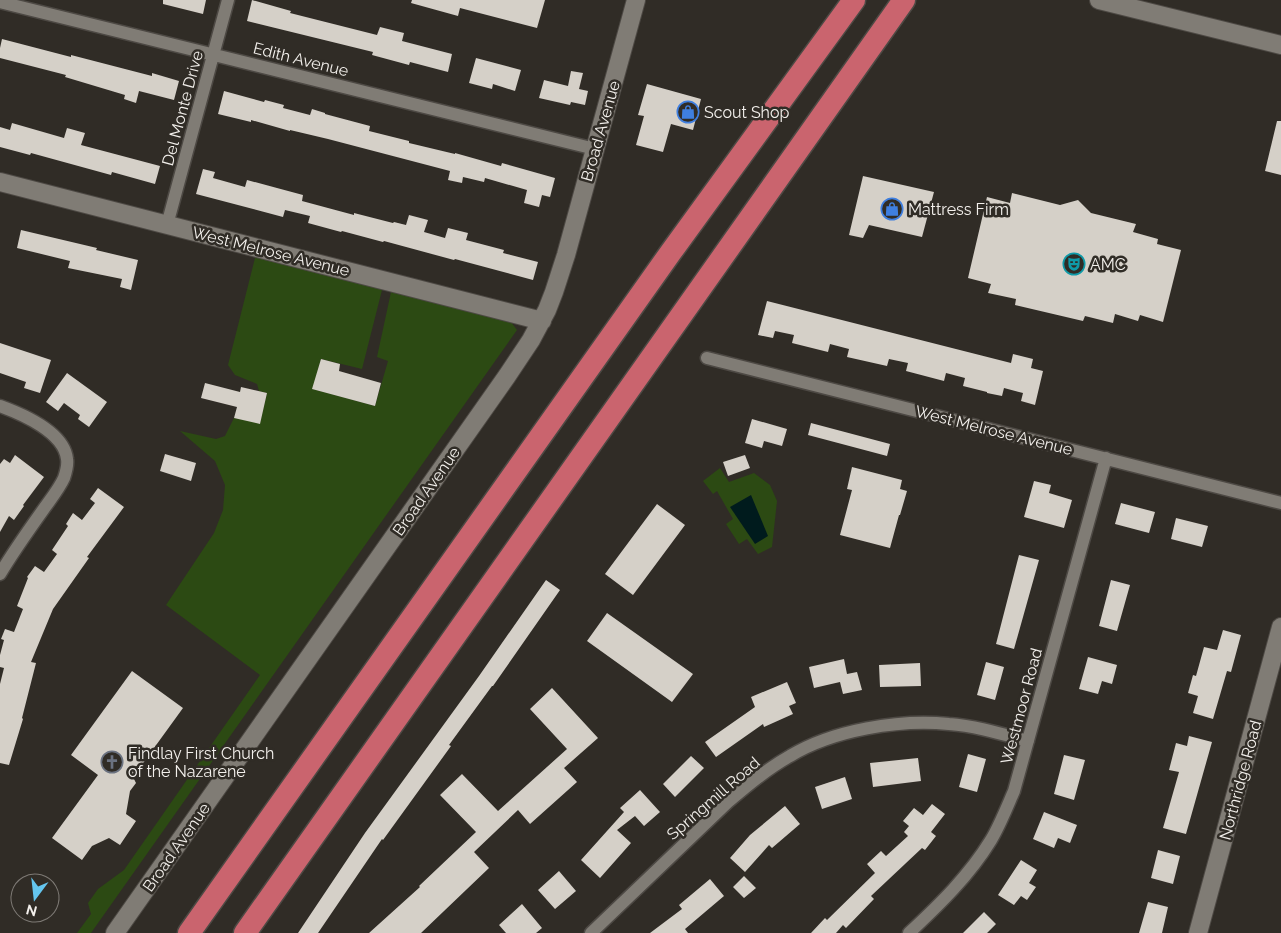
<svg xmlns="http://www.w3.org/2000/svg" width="1281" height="933" font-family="Raleway,sans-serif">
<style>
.green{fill:#2c4a13}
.water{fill:#001b1d}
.building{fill:#d5d0c8}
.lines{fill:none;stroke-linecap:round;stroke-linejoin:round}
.street-casing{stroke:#4d4944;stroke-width:15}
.secondary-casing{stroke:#4d4944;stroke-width:20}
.highway-casing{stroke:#4d4944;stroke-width:25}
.street{stroke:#807c75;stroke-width:12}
.secondary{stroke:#807c75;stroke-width:18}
.highway{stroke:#ca646e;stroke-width:22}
.labels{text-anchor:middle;stroke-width:5;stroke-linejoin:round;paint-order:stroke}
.street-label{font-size:16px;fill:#f3f0ec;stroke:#302c26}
.poi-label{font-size:16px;fill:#f3f0ec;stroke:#302c26;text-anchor:start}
</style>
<rect width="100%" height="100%" fill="#302c26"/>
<!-- green -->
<path class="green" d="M259,256L379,286L382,290L362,369L321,359L313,389L375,406L388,361L377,357L391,292L395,290L511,322L517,330L91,933H77L91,914L88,903L98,889L124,870L260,675L166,605L214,533L223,510L225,485L215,461L180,431L216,439L225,436L234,418L260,423L267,393L259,391L257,384L235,375L228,365L255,258Z
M720,468L729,482L754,473L770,485L777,501L772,547L758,554L747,539L739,544L726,524L733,519L717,491L713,494L703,481Z"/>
<!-- water -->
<path class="water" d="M751,495L768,536L755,544L730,507Z"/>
<!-- building -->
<path class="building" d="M163,0H206L203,14L163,4Z
M252,0L291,11L290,13L377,35L380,27L404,33L402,41L452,54L448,72L410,62L409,65L372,55L373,52L247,21Z
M412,0H545L537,28L460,8L458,16L411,3Z
M2,39L71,57V55L152,76V73L179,81L174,100L139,91L136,103L124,99L125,95L65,77L66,75L0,58V48Z
M476,58L521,70L515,91L493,84L492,89L469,83Z
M571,71L583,73L579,89L588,91L585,105L571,102L570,105L539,98L544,80L568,86Z
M647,84L701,99L693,130L671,124L663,152L636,145L644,116L638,115Z
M224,91L264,102L265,100L284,105L283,108L310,115L312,109L325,113V114L370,126L369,131L409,141V143L455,154V153L501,166L502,163L555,178L550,197L542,195L539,207L524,203L527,190L485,178L484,182L463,177L462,183L448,180L450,171L328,139L290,130V131L251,120V122L218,114Z
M1277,121H1281V175L1265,171Z
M12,123L64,138L67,128L85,133L81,145L160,166L155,184L112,172L111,175L31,153L30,155L0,147V127L10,130Z
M203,169L215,172L213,178L245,187L247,180L277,188L303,195L302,201L354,215V213L393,223L394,222L406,225L409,215L428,220L424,232L445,238L448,228L468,233L466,240L504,250L503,253L538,262L533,280L455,259L454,260L384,241L383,242L342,231L341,232L308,223L310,216L285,210L283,217L196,194Z
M863,176L934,192L922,237L869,225L863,238L849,235Z
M1012,193L1060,205L1078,200L1091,213L1136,224L1133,232L1158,239L1157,244L1181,250L1163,322L1140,315L1138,321L1115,314L1113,323L1085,316L1083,321L1015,305L1016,299L988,293L991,284L968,278L987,197L1010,203Z
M21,230L97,248L96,250L138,260L131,290L120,287L122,279L68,268L70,261L17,248Z
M767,301L1011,363L1013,354L1033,359L1031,368L1043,371L1035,405L1021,401L1023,393L1004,388L1002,396L987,393V392L963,386L965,378L946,373L944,381L906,371L908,363L889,359L887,366L847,357L849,349L830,344L828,352L792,343L794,335L775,331L773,338L758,335Z
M0,343L51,360L40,393L24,388L26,382L0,373Z
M321,359L340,364L339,371L381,383L375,406L312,389Z
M67,373L107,402L89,427L78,419L80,415L64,403L58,411L46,402Z
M205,383L240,392L241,387L267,393L260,424L234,418L237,407L201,398Z
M752,419L787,429L782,446L764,441L762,448L745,443Z
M811,423L890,444L887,456L808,435Z
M165,454L196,463L191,481L160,471Z
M15,455L44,477L23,505L24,506L14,520L9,516L0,532V464L4,459L10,463Z
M745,455L750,468L728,476L723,462Z
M852,467L902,480L900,489L907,491L900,515H899L890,548L840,535L852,490L847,489Z
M1034,481L1051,485L1049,493L1072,500L1064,528L1024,517Z
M98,488L124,507L87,557L89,558L53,609L31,662L36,663L22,718L23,719L9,765L0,763V684L4,668L0,667V655L4,640L1,639L5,629L14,632L23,609L17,606L28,578L27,577L35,566L44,572L57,554L52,550L68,526L66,524L73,513L82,520L95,503L90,499Z
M1121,503L1155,512L1149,533L1115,524Z
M657,504L685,525L633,595L605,574Z
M1176,518L1208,526L1202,547L1171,539Z
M1019,555L1039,560L1014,649L996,644Z
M546,580L560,590L493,686H492L449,745L451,746L383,840L382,839L318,933H298L365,833L479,676Z
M1111,580L1130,585L1117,631L1099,626Z
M607,613L693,674L672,702L587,641Z
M1223,630L1241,635L1231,672L1227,671L1213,719L1193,713L1198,696L1188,693L1193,675L1196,676L1204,647L1217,650Z
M1088,657L1117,665L1112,684L1102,681L1098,694L1079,689Z
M844,659L847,674L857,672L862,690L843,694L840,682L814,688L809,667Z
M986,662L1004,667L995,700L977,695Z
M920,663L921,686L880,687L879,665Z
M132,671L183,708L133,777L136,783L130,791L126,814L136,821L120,845L109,838L92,846L82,860L52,838L98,775L71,755Z
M787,682L796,703L789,706L793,714L764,727L763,724L716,757L705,742L755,707L751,697Z
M552,688L598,738L564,768L577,782L530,824L518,810L474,852L489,868L421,933H369L420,887L419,886L476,832L440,795L462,774L498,811L567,749L530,709Z
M1189,736L1212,742L1186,834L1163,828L1179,772L1169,770L1176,743L1187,746Z
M968,754L986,759L977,792L959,787Z
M1064,755L1085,760L1074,800L1054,794Z
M691,756L704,768L675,797L663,784Z
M918,758L921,781L873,787L870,763Z
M845,777L852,799L822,809L815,787Z
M640,790L660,812L644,826L635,816L617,830L631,843L600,878L581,860L624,812L620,808Z
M932,804L945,814L931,832L936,836L925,850L922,848L871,896L874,899L846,928L843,925L836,933H811L825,918L827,920L875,873L867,864L881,851L886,856L908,836L904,832L909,826L903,821L914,808L923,815Z
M785,806L800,824L772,848L769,845L745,872L730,858L750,835Z
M1044,812L1077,825L1070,843L1058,838L1054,848L1033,839Z
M1158,850L1180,856L1173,884L1151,878Z
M1021,860L1037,870L1029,883L1036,887L1027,900L1021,896L1014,905L998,895Z
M559,871L576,891L555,909L538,890Z
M744,876L756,888L744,898L733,887Z
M710,879L724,896L685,929L688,933H650L682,909L679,905Z
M1148,902L1168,907L1162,933H1139Z
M522,904L542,928L536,933H506L499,925Z
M984,912L996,924L987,933H963Z"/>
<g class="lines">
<!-- street casing -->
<g class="street-casing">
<path id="street" d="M0,2L595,149
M167,225L228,0
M707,358L1281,503
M0,406C22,414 64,432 67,459C68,465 66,472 64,478C59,489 50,500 43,510C28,531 13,552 0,574
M591,933L728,802C748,785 767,769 790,756C833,730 899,719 949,724C976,726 1002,734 1028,741
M909,933C939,905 969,876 991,840C1000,825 1007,807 1014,791L1106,458"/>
</g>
<!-- secondary casing -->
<g class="secondary-casing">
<path id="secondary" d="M1099,0L1281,45
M0,182L542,321
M115,933L507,376L531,340L547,310L554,292L566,255L636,0
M1198,933L1281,627"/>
</g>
<!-- highway casing -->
<g class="highway-casing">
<path id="highway" d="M189,933L671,252L854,0
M245,933L904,0"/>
</g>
<!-- street -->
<use href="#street" class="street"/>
<!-- secondary -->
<use href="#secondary" class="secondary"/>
<!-- highway -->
<use href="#highway" class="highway"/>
</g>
<!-- icons -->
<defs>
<g id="shop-ring" transform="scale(1.125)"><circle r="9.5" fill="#302c26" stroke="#3f7fe0" stroke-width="1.5"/><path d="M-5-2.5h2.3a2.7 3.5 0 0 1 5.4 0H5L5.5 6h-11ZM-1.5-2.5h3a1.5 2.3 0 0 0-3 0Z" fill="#3f7fe0"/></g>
<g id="theatre-ring" transform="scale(1.125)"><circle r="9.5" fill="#302c26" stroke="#0f9aa8" stroke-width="1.5"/><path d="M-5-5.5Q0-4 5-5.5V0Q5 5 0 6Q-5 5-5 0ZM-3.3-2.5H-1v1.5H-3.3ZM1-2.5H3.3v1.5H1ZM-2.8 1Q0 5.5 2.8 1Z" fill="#0f9aa8"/></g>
<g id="church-ring" transform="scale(1.125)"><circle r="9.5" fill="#302c26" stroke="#6b7280" stroke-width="1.5"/><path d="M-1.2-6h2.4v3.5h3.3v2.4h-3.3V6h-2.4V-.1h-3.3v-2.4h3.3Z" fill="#6b7280"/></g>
</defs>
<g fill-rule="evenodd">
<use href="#shop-ring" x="688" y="112"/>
<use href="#shop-ring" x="892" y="209"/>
<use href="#theatre-ring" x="1074" y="264"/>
<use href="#church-ring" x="112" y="762"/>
</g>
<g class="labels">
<!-- street labels -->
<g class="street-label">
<text transform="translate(301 59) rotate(14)" y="6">Edith Avenue</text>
<text transform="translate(182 108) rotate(-75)" y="6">Del Monte Drive</text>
<text transform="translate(600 131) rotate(-74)" y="6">Broad Avenue</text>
<text transform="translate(271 251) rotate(14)" y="6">West Melrose Avenue</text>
<text transform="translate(994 430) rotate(14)" y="6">West Melrose Avenue</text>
<text transform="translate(426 491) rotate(-55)" y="6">Broad Avenue</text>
<text transform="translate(1021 706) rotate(-75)" y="6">Westmoor Road</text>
<text transform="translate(1240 780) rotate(-75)" y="6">Northridge Road</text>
<text transform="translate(713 798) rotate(-41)" y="6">Springmill Road</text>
<text transform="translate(176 847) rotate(-55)" y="6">Broad Avenue</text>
</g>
<!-- poi labels -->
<g class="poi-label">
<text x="704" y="118">Scout Shop</text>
<text x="908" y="215">Mattress Firm</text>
<text x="1090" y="270">AMC</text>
<text x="128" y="759">Findlay First Church<tspan x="128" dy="18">of the Nazarene</tspan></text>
</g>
</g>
<!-- north arrow -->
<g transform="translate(35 898) rotate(195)"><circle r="24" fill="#302c26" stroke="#7e7a75"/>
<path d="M0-4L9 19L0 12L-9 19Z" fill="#64c5ee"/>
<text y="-8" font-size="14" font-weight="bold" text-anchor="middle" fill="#f3f0ec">N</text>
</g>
</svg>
